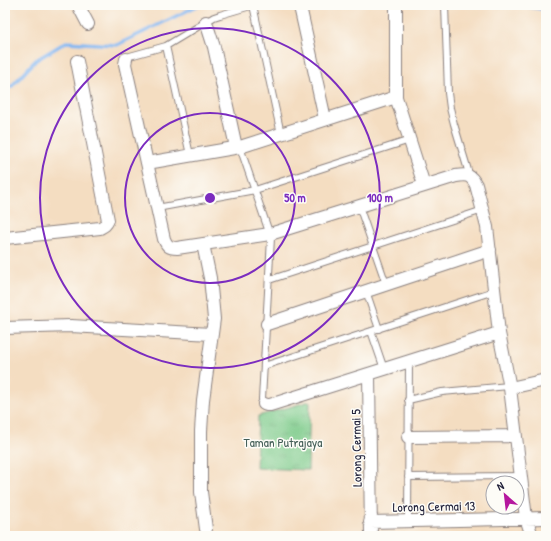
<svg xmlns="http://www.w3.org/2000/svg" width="551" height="541" font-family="'Patrick Hand',sans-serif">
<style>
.park{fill:url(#park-tufts);stroke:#4f7662}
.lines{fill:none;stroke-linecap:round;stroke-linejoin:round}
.stream{stroke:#84b8f2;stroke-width:3.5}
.lane-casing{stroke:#8b807e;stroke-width:8}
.street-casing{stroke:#8b807e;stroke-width:14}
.lane{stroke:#fff;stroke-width:6}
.street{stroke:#fff;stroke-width:12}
.ring{fill:none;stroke:#7b2cbf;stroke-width:2}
.labels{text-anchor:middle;stroke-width:3;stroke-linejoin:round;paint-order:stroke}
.park-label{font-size:13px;fill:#425d56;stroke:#fdfcf7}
.street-label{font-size:13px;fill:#22223b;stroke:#fdfcf7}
.centre{fill:#7b2cbf;stroke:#fdfcf7;stroke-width:2}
.ring-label{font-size:12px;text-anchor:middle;font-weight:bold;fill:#7b2cbf;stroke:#fdfcf7;stroke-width:3;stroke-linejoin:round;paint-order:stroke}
</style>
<defs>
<pattern id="park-tufts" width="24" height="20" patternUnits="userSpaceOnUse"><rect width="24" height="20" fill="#7cca89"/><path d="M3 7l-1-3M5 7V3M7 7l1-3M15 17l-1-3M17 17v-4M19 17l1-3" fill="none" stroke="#6bad77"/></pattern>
</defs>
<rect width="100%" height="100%" fill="#fdfcf7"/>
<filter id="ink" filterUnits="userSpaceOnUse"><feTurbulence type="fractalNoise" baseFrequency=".025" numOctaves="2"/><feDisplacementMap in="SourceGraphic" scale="8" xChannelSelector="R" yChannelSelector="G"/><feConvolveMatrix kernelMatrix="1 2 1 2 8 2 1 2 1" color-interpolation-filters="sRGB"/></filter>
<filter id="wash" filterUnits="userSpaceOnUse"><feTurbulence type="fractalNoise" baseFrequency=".012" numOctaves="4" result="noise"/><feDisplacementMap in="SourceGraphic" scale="16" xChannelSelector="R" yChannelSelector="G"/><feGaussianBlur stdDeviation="0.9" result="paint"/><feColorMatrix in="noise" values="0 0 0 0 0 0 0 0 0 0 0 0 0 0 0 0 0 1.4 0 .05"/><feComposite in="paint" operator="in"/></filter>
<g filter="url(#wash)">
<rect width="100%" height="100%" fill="#f4ddc1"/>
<!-- park -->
<path class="park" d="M310,401L308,470L256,468L258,416Z"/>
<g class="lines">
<!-- stream -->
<path class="stream" d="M520,5L542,9L546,14
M11,87L36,60L66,42L117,45L199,5"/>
</g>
</g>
<g filter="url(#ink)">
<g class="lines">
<!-- lane casing -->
<g class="lane-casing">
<path id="lane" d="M253,5L281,134
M445,5L448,93L450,108L454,124L470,177
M166,46L190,155
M126,59L130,56L166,46L214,17L220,15L254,5
M240,147L271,238L262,399L264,404
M359,206L386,284
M157,208L255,190L410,140
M269,280L483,210
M366,291L379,329
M371,331L384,369
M264,366L494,291
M408,400L442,392L509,386
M408,477L521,476
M408,521L409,361"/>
</g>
<!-- street casing -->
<g class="street-casing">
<path id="street" d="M78,5L88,24
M299,5L301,11L325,119
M396,5V97L424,185
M206,22L214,47L236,147
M126,59L125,64L164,239C167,246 169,248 177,248L270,234L456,176C467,174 471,175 476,185L487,227L499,333L510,388L526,518L532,536
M147,163L240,147L396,97
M5,238L100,228C104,226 106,225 108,220L77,61
M203,244L210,278L212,298L214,319L203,400L201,431V492L206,529
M267,324L490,250
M5,328L71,326L211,334
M369,374L371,536
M510,388L546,380
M264,404L267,405H270L499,333
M408,437L516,436
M370,522L546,518"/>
</g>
<!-- lane -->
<use href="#lane" class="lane"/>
<!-- street -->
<use href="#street" class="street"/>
</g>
</g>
<!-- distance rings -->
<g class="ring">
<circle cx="210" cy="198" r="85"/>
<circle cx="210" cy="198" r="170"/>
</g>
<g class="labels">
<!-- park labels -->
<g class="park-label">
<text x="283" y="447">Taman Putrajaya</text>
</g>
<!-- street labels -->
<g class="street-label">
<text transform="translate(356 448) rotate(-91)" y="5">Lorong Cermai 5</text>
<text transform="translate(434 506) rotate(-1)" y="5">Lorong Cermai 13</text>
</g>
</g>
<circle cx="210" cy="198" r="6" class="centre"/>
<g class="ring-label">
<text x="295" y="202">50 m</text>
<text x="380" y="202">100 m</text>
</g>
<!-- margin -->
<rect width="551" height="541" fill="none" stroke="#fdfcf7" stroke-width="20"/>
<!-- north arrow -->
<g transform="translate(505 495) rotate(332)"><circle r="19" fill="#fdfcf7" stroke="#a5a5ac"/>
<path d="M0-3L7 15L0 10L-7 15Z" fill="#b5179e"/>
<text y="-6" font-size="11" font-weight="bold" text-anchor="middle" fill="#22223b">N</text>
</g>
</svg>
